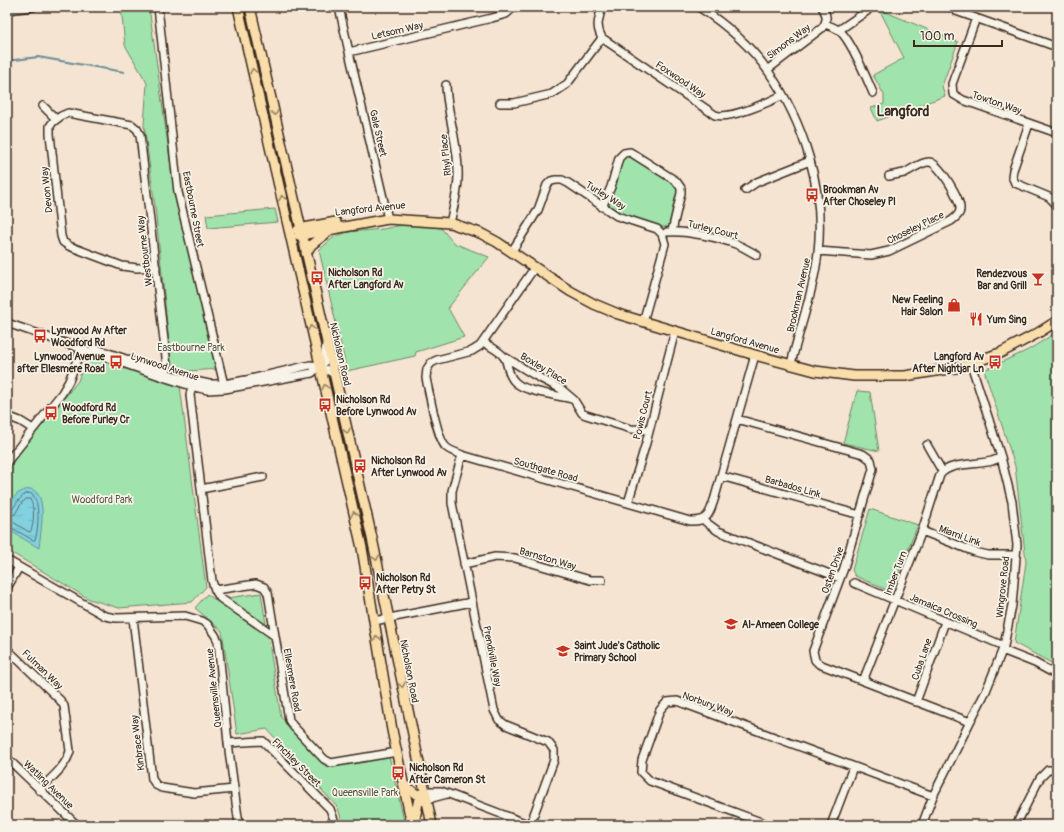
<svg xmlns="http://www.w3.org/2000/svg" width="1064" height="832" font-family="Pangolin,sans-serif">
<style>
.green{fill:#a0e3ad;stroke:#6e8666}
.water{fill:url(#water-ripples);stroke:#668e92}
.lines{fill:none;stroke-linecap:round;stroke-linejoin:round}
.shore{stroke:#576d6c;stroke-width:1}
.stream{stroke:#668e92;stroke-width:2}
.minor-casing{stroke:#3b2a1e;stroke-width:10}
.major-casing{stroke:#3b2a1e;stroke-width:12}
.minor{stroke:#f7f3e8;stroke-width:7}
.major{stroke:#f9ddab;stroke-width:9}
.oneway{stroke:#9a8464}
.labels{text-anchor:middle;stroke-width:3.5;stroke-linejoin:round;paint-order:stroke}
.street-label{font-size:10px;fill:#3b2a1e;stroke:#f7f3e8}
.poi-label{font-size:10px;font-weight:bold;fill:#3b2a1e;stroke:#f7f3e8;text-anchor:start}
.park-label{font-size:10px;fill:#545842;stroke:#f7f3e8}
.district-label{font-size:14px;font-weight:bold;fill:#3b2a1e;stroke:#f7f3e8}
</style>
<defs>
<pattern id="water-ripples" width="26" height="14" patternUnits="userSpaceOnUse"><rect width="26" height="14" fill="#82d1e0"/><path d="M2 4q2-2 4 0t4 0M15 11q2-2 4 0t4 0" fill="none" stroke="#71b4c0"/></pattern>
</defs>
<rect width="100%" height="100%" fill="#f6e4d3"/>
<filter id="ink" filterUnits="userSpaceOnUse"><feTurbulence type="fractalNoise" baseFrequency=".025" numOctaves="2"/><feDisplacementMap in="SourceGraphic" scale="8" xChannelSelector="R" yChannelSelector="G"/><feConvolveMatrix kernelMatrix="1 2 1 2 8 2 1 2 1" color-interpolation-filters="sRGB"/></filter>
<g filter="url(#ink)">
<!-- green -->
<path class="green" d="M121,7H149L170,160L181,215L219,369L188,371L171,363L155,206L144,125L147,83L125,45Z
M881,10L958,42L942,86L945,96L877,121L871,108L884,104V95L873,75L904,58L880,11Z
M628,154L654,170L678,188L669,227H663L621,213L610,208L609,199L622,157Z
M275,209L278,222L208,228L206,215Z
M406,224L441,228L451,240L456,244L489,257L448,308L464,337L416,352L415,356L347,371L319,250L334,237L348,232L383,229Z
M1057,332V666L1014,643L1026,562L1015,466L984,370L1028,350Z
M88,353L115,361L180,386L206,587L192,602L119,608L89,599L7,550V469L78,381Z
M857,391L870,392L879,451L843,443Z
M870,509L918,525L893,587L887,590L855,576L852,570Z
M261,593L281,717L324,765L389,756L405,825H343L338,808L267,729L237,734L222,631L195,608L207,594L222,605L228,598Z"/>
<!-- water -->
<path class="water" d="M31,489C33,490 35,491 36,492C47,502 40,535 39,548L7,529C7,511 9,491 31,489Z"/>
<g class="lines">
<!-- shore -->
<path class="shore" d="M7,512L12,510C38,467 42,518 35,540H33L10,527L7,526
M7,517L15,514L21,504L26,499H30C35,508 34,522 31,531L29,532L13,522L7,521"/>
<!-- stream -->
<path class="stream" d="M7,61L38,57L124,72"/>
<!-- minor casing -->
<g class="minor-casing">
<path id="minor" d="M158,7L178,192L225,389
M339,7L349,52L492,18L506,14L514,7
M602,7C599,19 595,26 602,38L715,115C729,120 769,102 783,95
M699,7C725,24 750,45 768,71C804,122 825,189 818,252C814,290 800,326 791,364
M951,7L956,11L1057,47
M7,10L33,7
M976,18L952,84L953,94L963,100L1057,133
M825,24C830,26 836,28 840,31C852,42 866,77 873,93
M839,30L867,11L871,7
M349,52L388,219
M767,70L822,28C828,20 827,15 822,7
M446,85C447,114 458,142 458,171C459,188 454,205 450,223
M500,103H514L552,94L567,84L602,38
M43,106L56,119
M1029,124L1013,170L1012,176L1015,183L1049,197L1057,205
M745,190L757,182L810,161
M602,207L611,187L619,158L624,153L630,152L676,181L681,188V193L672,231
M667,232C685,230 721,238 738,245C745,248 751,252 757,255
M512,251L538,210L547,185L551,181L556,180H562L568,183L617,216L657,229L662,234L665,244L643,322
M818,251L871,255L889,251L951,221C955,218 960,215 960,209C961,200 939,162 929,162C920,162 912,170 904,173C899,174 894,175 889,176
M156,267L137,268L122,266L69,246L63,242L61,236L50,134V126L53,122L61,116L68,113L132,125L137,129L140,135L167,366L166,378
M535,267L480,346L472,351L437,360L431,363L427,369L426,378C429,392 437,437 445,446C449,451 456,452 462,455L690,521C709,522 710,512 715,497L755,355
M7,323L166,378L191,386L207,390L225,389L312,373L324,362L326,344
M483,342C489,346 500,351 504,357C509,365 507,375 515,382C525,392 557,395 572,399
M94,348L181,378L209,384H224L246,380L310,365L320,366L334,374
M503,356L536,376L561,389L574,400L582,413L586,415L631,429L648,430
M193,381L190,395L212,581L215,590L220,598L275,636L289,720L293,726L324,759L331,763L397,752
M7,416L20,421L33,429
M737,419L863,454L871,460L873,469L844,568L813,651L815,660L819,664L970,722
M927,445L942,471
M462,455L452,491V503L494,710L499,720L506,725L548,742L554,750V760L530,825
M7,462L62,393L69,381L83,344
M721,476L860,515
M201,489L263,477
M628,503L646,443L675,331
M704,520L707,523L718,531L840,578
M922,531L975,552L988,555H1016
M7,560L105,616L116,618L185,616L202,621L207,624L215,635L218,641L228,743L239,825
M464,564L495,557L515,558L590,580H602
M854,583L1004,646
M7,588L19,567
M215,590L256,584L264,587L268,593L275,636
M133,618L152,779L156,785L162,788L194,793L234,789
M374,621L472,602
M7,649L60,700L64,706L70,751C66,767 50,779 39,790
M1002,650L1035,663L1057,675
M863,681L922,531L940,475C949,462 977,465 992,461C995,460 998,459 1001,457
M916,702L945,622
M228,743L263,741L330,809L336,825
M7,758L77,825
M447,794L432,798L425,795L430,791H441L530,825
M769,825L650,781L641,772L642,760L660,710L667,702L677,701L933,796
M831,825L853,767
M922,825L933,796L970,722L986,691L1004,646L1012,605L1017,545L1012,502L1001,457L971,364
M1016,825L1040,778L1048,770H1057"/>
</g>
<!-- major casing -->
<g class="major-casing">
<path id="major" d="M238,7L362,548L392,730L412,825
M250,7L372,538L432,825
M298,230L306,234L388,219L450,223L480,233L497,242L570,291L594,304L618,314L755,355L815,371L854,376H905L961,367L1000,353L1038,333L1057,321
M299,235L304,228L336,222
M306,253L311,245L328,232
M404,785L416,794L425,795
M414,824L418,803L425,795"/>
</g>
<!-- minor -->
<use href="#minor" class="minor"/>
<!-- major -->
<use href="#major" class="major"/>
</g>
<!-- one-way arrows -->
<defs><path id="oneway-chevron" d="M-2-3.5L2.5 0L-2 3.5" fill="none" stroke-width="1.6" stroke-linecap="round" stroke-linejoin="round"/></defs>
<g class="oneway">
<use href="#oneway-chevron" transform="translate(253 71) rotate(-103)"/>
<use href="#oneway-chevron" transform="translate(275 113) rotate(77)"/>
<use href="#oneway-chevron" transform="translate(282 198) rotate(-103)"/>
<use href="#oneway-chevron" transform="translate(311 328) rotate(-103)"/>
<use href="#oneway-chevron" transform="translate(325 387) rotate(-104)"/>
<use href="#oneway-chevron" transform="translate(347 431) rotate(77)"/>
<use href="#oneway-chevron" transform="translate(354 514) rotate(-103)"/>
<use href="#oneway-chevron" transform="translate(376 558) rotate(78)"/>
<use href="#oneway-chevron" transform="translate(377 638) rotate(-100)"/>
<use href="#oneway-chevron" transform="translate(402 685) rotate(79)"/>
</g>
</g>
<!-- icons -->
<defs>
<g id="bus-bare" transform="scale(1.08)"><path d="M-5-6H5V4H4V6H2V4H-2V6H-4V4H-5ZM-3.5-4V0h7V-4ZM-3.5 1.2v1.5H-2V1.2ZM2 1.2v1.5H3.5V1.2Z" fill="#c8321e" stroke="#f7f3e8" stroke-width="2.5" paint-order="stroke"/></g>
<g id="bar-bare" transform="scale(1.08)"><path d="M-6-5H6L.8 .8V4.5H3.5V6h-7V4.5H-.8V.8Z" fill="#c8321e" stroke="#f7f3e8" stroke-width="2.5" paint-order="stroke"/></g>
<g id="shop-bare" transform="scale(1.08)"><path d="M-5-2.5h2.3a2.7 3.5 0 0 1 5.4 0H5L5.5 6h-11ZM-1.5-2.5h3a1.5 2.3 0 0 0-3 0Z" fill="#c8321e" stroke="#f7f3e8" stroke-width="2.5" paint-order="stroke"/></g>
<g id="restaurant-bare" transform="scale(1.08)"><path d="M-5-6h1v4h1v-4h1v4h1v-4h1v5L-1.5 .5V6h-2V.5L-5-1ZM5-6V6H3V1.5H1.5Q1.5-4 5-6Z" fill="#c8321e" stroke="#f7f3e8" stroke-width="2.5" paint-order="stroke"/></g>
<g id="school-bare" transform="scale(1.08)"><path d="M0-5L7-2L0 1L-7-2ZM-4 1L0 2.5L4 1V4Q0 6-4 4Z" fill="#c8321e" stroke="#f7f3e8" stroke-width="2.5" paint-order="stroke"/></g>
</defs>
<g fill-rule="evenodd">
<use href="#bus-bare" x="812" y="195"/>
<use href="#bus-bare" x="317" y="278"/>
<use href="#bar-bare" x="1038" y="279"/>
<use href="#shop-bare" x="954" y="305"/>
<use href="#restaurant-bare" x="976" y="319"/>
<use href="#bus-bare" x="40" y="336"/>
<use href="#bus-bare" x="116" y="362"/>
<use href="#bus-bare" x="995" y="362"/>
<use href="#bus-bare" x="325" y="405"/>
<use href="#bus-bare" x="51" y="413"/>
<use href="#bus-bare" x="360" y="466"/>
<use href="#bus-bare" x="365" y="583"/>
<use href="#school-bare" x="731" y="624"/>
<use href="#school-bare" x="563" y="651"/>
<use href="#bus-bare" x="398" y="773"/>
</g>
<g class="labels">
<!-- street labels -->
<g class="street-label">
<text transform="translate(397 30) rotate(-13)" y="4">Letsom Way</text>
<text transform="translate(788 41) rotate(-37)" y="4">Simons Way</text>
<text transform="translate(681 79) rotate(34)" y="4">Foxwood Way</text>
<text transform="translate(997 102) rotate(19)" y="4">Towton Way</text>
<text transform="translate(379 133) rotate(77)" y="4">Gale Street</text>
<text transform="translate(445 155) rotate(-96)" y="4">Rhyl Place</text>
<text transform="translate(46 190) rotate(-96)" y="4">Devon Way</text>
<text transform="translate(606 195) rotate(32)" y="4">Turley Way</text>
<text transform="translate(370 208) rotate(-6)" y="4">Langford Avenue</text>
<text transform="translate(194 209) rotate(79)" y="4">Eastbourne Street</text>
<text transform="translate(915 227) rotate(-26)" y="4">Choseley Place</text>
<text transform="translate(713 229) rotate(14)" y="4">Turley Court</text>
<text transform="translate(144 251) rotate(-97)" y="4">Westbourne Way</text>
<text transform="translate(798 295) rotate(-77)" y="4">Brookman Avenue</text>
<text transform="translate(745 340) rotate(16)" y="4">Langford Avenue</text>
<text transform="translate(341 354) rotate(77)" y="4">Nicholson Road</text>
<text transform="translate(165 366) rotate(18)" y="4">Lynwood Avenue</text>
<text transform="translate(544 368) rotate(31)" y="4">Boxley Place</text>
<text transform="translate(642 415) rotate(-76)" y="4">Powis Court</text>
<text transform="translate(546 469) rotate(16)" y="4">Southgate Road</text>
<text transform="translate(793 486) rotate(16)" y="4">Barbados Link</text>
<text transform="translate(960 535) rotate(20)" y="4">Miami Link</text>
<text transform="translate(548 558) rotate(16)" y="4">Barnston Way</text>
<text transform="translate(832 570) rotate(-71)" y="4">Osten Drive</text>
<text transform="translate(895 573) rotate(-69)" y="4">Imber Turn</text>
<text transform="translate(1002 587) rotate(-84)" y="4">Wingrove Road</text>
<text transform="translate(944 610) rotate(23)" y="4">Jamaica Crossing</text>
<text transform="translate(493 656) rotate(79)" y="4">Prendiville Way</text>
<text transform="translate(921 659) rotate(-71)" y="4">Cuba Lane</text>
<text transform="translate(43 669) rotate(44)" y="4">Fulman Way</text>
<text transform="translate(410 671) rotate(79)" y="4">Nicholson Road</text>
<text transform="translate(293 680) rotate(80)" y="4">Ellesmere Road</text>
<text transform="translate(213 688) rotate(-96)" y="4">Queensville Avenue</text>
<text transform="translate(708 703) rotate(20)" y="4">Norbury Way</text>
<text transform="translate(137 743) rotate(-97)" y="4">Kinbrace Way</text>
<text transform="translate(297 762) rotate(45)" y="4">Finchley Street</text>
<text transform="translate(49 784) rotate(44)" y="4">Watling Avenue</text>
</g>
<!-- poi labels -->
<g class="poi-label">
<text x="823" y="193">Brookman Av<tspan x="823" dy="12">After Choseley Pl</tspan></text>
<text x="328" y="276">Nicholson Rd<tspan x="328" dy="12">After Langford Av</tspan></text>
<text x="1027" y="277" text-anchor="end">Rendezvous<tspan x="1027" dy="12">Bar and Grill</tspan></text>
<text x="943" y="303" text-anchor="end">New Feeling<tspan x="943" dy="12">Hair Salon</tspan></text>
<text x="987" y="323">Yum Sing</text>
<text x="51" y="334">Lynwood Av After<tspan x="51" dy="12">Woodford Rd</tspan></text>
<text x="105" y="360" text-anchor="end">Lynwood Avenue<tspan x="105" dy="12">after Ellesmere Road</tspan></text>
<text x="984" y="360" text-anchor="end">Langford Av<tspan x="984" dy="12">After Nightjar Ln</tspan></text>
<text x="336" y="403">Nicholson Rd<tspan x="336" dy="12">Before Lynwood Av</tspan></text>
<text x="62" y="411">Woodford Rd<tspan x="62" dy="12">Before Purley Cr</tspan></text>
<text x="371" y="464">Nicholson Rd<tspan x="371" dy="12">After Lynwood Av</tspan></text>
<text x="376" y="581">Nicholson Rd<tspan x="376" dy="12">After Petry St</tspan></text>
<text x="742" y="628">Al-Ameen College</text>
<text x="574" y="649">Saint Jude's Catholic<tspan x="574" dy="12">Primary School</tspan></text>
<text x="409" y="771">Nicholson Rd<tspan x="409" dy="12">After Cameron St</tspan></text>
</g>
<!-- park labels -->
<g class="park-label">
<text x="191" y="351">Eastbourne Park</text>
<text x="102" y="503">Woodford Park</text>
<text x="365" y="796">Queensville Park</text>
</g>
<!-- district labels -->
<g class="district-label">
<text x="903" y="116">Langford</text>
</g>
</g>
<!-- margin -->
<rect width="1064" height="832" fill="none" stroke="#f7f3e8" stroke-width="24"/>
<rect x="12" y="12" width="1040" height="808" fill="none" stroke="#3b2a1e" stroke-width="1.5" filter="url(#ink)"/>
<!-- scale -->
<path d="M914 40v6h88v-6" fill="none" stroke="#3b2a1e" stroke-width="2"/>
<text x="920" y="40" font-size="12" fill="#3b2a1e" stroke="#f7f3e8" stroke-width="3" paint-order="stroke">100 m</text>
</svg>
